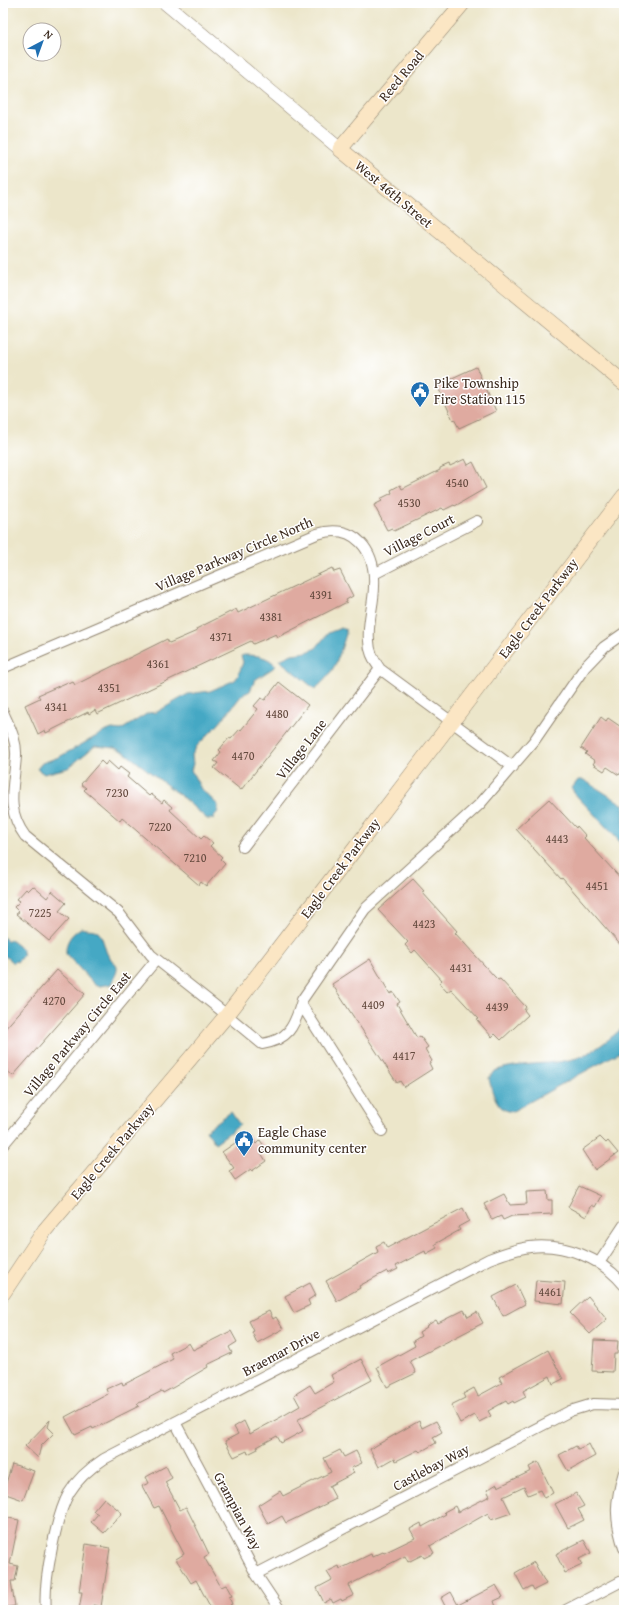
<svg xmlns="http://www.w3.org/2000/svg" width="627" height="1613" font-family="'Gentium Book Plus',serif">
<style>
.water{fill:#44a8c4;stroke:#406971}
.building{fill:#dfaaa0}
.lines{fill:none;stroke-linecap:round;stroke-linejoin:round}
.minor-casing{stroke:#948874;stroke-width:12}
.tertiary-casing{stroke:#948874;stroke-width:14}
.secondary-casing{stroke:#948874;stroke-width:16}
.minor{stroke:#fff;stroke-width:10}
.tertiary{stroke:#fff;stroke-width:13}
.secondary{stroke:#fbe6c4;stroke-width:15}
.labels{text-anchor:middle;stroke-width:3;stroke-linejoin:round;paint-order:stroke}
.number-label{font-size:12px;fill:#644a3e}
.street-label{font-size:14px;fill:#3b2a1e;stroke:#fff}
.poi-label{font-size:14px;fill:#3b2a1e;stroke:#fff;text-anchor:start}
</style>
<rect width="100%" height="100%" fill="#fff"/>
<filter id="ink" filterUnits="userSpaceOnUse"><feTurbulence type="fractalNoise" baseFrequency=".025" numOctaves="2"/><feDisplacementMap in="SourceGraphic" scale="8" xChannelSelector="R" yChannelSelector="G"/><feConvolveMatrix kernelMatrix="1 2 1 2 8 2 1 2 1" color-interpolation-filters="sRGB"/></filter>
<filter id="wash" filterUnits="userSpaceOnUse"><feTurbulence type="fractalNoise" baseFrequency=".012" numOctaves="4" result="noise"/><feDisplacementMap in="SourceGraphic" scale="16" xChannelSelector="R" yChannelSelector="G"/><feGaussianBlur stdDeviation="0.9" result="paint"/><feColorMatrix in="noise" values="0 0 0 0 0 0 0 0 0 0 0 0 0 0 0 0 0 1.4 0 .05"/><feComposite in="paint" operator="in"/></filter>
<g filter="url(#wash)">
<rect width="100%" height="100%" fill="#ece6ca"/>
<!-- water -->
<path class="water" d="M341,628L346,630V634C338,659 336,671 315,689L279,660L292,654L307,652L316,648L328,633Z
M244,655C255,655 269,656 276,666L255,680L250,691L242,695L218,725L197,746L192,755L193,764L191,770L201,789L218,805V811L213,819H207L182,797L124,752L115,748L95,746L68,768L44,774L37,769L42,763L59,757L104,732L112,729L121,730L148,713L157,712L188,694L210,691L235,680L238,676L243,662L241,656Z
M578,780H584L624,805V846L574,793L572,788Z
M81,928C87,930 95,928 99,933C103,938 104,945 106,951C112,967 124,958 112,984L100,986L94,984L66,954C65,942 71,934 81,928Z
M3,937L8,941L9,939L23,950L22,952L24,954L17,962L15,961L13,963L3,954Z
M624,1027V1050L513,1111C498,1114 491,1090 489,1078L494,1071C521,1061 551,1066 577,1058C595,1052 610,1038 624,1027Z
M231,1112L240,1125L215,1143L206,1130Z"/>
<g id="blocks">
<!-- building -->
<path class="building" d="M476,367L496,411L459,428L454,419L453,420L437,385Z
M465,459L468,465L473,462L486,488L455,506L454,505L444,510L442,508L394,531L392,528L387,530L374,505L382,501L380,499L392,493L391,490L400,485L402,489L440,470V468L449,464L450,466Z
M332,568L334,572L340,570L353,596L346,600L347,602L278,637L276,634L253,644L251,641L97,714L95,710L89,714L88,712L46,733L45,730L38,734L25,705L40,698L38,695L68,682L69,684L73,682L75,685L167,639L169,643L174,641L197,631L196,629L236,609L238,613Z
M279,682L308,705L241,790L214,768L218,763L214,761L221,752L219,750L229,738L231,739L240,729L241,730L258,709L254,706L261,698L265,700Z
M601,717L606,721L608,718L624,729V768L619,775L607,767L604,771L593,764L595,761L585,754L587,752L581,748Z
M101,761L105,765L108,761L118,770L120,767L129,774L127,777L149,796L151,794L162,803L164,800L172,807L170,810L201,839L204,836L213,843L210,846L222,857L220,859L225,864L206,886L201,882L199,885L122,818L120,821L84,790L86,788L81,784Z
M549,799L576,828L577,826L586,836L584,838L624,882V949L562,878L561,879L516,829Z
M413,879L424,891L422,892L457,931L455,933L494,976L498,980L500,979L526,1007L524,1010L528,1015L501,1040L495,1034L492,1037L477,1020L479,1019L451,989L447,992L439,983L442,980L415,950L412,953L405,945L408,942L378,910Z
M33,886L47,898L52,891L66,903L59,911L69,919L49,941L16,914L19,912L14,907L20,901L17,899L26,889L28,891Z
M370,959L390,994L393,992L400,1002L397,1004L417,1038L420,1036L428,1047L425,1049L432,1061L429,1063L432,1069L404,1087L400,1081L397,1083L332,984Z
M57,970L85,994L13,1076L3,1067V1031Z
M248,1134L256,1144L260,1140L266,1149L261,1153L266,1161L252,1171L251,1169L235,1180L229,1171L234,1168L222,1152Z
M600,1137L606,1143L608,1141L618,1153L595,1170L582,1150Z
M579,1186L601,1196L595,1207L592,1205L586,1217L568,1207Z
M547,1191L548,1200H552V1214L512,1216L503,1220L501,1216L492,1220L484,1204L504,1194L510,1205L527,1204L526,1192Z
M463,1208L469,1221L458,1227L460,1230L435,1244L437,1248L426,1254L425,1251L396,1266L398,1269L388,1274L387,1271L359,1286L360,1288L337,1301L326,1281L378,1252L376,1246L384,1242L387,1248Z
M536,1280L565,1282L563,1304L534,1301Z
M310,1283L316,1295L308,1300L310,1305L294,1313L285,1296Z
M516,1285L525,1304L503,1316L493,1297Z
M588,1296L607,1319L590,1334L570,1313Z
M464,1310L468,1317L477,1312L483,1323L410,1361L416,1373L387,1387L377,1367L415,1346L413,1341L421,1336L419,1332L427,1327L426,1326L436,1320L438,1323Z
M269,1311L273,1319L276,1317L283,1329L257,1343L252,1332L254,1331L249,1321Z
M231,1331L237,1342L229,1347L232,1353L207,1365L208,1367L174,1387L163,1393L162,1391L137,1404L139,1406L93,1429L92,1427L75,1435L65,1417L108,1394L106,1389L122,1382L123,1385L173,1359L170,1353L189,1343L193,1350Z
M594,1340L618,1341L617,1354H614L613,1372L592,1371Z
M548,1350L563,1379L553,1384L550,1376L523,1391L526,1397L514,1403L513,1401L508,1404L506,1401L488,1411L491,1416L479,1422L475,1415L460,1423L451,1405L465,1398L463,1394L474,1388L478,1396L502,1383L499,1377Z
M361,1359L372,1380L297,1420L303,1431L281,1443L277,1436L257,1447L258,1449L248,1454L247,1451L234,1457L225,1441L238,1434L234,1427L244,1421L250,1434L281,1417L300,1406L294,1395L310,1385L315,1393L334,1382L331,1375Z
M50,1420L48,1427L54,1433L41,1446L38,1458L25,1446Z
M419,1421L422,1428L436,1421L442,1432L433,1437L436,1443L420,1452L418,1450L396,1461L395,1458L379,1467L370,1449Z
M589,1444L595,1456L568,1471L559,1455L576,1446L578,1449Z
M340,1450L344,1457L356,1451L362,1463L351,1468L354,1473L329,1486L336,1499L286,1523L282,1516L268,1524L258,1505L280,1491L283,1496L331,1472L324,1458Z
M538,1462L553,1493L544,1498L540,1490L528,1495L524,1487L503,1497L511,1513L491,1520L488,1513L430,1546L434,1553L424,1558L422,1555L408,1562L405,1556L349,1585L354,1595L342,1601L341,1599L333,1603L331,1599L324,1603L317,1588L332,1580L327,1572L339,1566L340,1569L371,1554L372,1557L383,1552L384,1553L415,1538L410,1529L421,1523L422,1527L446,1514L444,1512L455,1506L458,1512L490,1496L487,1490L497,1484L498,1487L531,1471L529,1467Z
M12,1464L34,1471L23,1500L3,1493Z
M166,1466L172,1478L165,1482L180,1510L186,1507L198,1531L209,1554L204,1557L221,1587L226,1585L232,1596L229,1597L232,1604L230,1605L232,1610H212L196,1580L191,1583L176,1559L184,1554L159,1506L154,1508L142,1486L149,1483L146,1477Z
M576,1493L584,1506L578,1509L584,1520L568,1528L555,1504Z
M104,1498L122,1513L104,1533L91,1522L98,1514L93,1511Z
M3,1517L19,1520L10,1564L18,1566L15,1581H11L15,1606L3,1608Z
M584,1540L591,1553L579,1559L582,1565L565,1573L556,1554Z
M86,1544L110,1548L101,1607L93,1605L92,1610H79L82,1592H79Z
M534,1562L546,1584L534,1590L532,1586L524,1590L515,1573Z
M496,1585L503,1597L494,1601L496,1607L490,1610H447L441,1598L451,1592L458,1605Z"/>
</g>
</g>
<g filter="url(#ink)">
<use href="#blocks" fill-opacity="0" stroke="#948874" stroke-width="1"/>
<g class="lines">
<!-- minor casing -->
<g class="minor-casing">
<path id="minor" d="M374,574L477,521
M3,668L317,534C354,522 376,550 374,586C374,604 367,623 369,641C369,651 374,661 380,669L513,767
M3,712C9,726 17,740 16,756C14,788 5,808 25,836L119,913L151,955L227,1015L262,1044C288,1040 294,1027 301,1004
M243,847L380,669
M382,1131L301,1004L302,1000L365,909L480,804L534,741L585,667L604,647L624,633
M3,1145L156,960
M599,1263L624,1225
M175,1422L256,1574L280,1610
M624,1472C615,1502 614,1518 624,1548
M256,1574L570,1411L593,1404L624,1405
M46,1610C43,1583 56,1516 69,1493C78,1478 90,1468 104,1459L489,1259C502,1254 515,1249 530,1247C564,1243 602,1258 624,1285
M566,1610L624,1580"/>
</g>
<!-- tertiary casing -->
<g class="tertiary-casing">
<path id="tertiary" d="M165,3L340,149"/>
</g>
<!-- secondary casing -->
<g class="secondary-casing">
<path id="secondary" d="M463,3L340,149L624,383
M3,1293L45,1230L227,1015L338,871L624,496"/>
</g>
<!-- minor -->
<use href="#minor" class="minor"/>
<!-- tertiary -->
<use href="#tertiary" class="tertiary"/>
<!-- secondary -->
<use href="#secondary" class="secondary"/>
</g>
</g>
<!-- icons -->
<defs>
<g id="civic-pin" transform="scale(1)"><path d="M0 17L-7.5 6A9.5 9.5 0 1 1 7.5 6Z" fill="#1f6fb2" stroke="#fff"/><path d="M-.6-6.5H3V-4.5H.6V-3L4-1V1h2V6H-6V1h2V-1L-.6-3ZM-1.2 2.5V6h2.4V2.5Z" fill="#fff"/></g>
</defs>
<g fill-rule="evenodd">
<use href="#civic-pin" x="420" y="391"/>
<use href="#civic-pin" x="244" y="1140"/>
</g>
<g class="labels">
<!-- number labels -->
<g class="number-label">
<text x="457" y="487">4540</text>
<text x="409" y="507">4530</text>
<text x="321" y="599">4391</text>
<text x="271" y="621">4381</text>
<text x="221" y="641">4371</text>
<text x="158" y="668">4361</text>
<text x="109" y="692">4351</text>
<text x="56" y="711">4341</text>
<text x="277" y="718">4480</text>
<text x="243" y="760">4470</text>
<text x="117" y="797">7230</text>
<text x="160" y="831">7220</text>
<text x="557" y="843">4443</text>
<text x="195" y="862">7210</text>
<text x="597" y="890">4451</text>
<text x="40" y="917">7225</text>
<text x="424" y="928">4423</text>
<text x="461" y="972">4431</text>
<text x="54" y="1005">4270</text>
<text x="373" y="1009">4409</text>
<text x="497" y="1011">4439</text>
<text x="404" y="1060">4417</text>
<text x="550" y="1296">4461</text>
</g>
<!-- street labels -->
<g class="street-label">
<text transform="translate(401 76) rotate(-50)" y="5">Reed Road</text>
<text transform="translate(394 194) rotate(40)" y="5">West 46th Street</text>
<text transform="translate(419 535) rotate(-27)" y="5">Village Court</text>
<text transform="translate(234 554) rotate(-23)" y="5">Village Parkway Circle North</text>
<text transform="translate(538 608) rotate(-53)" y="5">Eagle Creek Parkway</text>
<text transform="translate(301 749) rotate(-52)" y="5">Village Lane</text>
<text transform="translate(340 868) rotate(-53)" y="5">Eagle Creek Parkway</text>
<text transform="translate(77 1034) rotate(-50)" y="5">Village Parkway Circle East</text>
<text transform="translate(112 1151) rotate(-50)" y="5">Eagle Creek Parkway</text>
<text transform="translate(281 1352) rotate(-28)" y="5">Braemar Drive</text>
<text transform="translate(431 1467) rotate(-28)" y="5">Castlebay Way</text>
<text transform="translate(238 1511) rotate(62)" y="5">Grampian Way</text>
</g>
<!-- poi labels -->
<g class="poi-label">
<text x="434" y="388">Pike Township<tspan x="434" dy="16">Fire Station 115</tspan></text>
<text x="258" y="1137">Eagle Chase<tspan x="258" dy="16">community center</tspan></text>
</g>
</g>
<!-- margin -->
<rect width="627" height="1613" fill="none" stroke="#fff" stroke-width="16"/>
<!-- north arrow -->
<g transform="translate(42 42) rotate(41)"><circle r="19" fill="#ffffff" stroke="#b1aaa5"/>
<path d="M0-3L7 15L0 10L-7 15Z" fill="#1f6fb2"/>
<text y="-6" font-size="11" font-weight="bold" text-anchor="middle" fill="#3b2a1e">N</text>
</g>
</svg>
